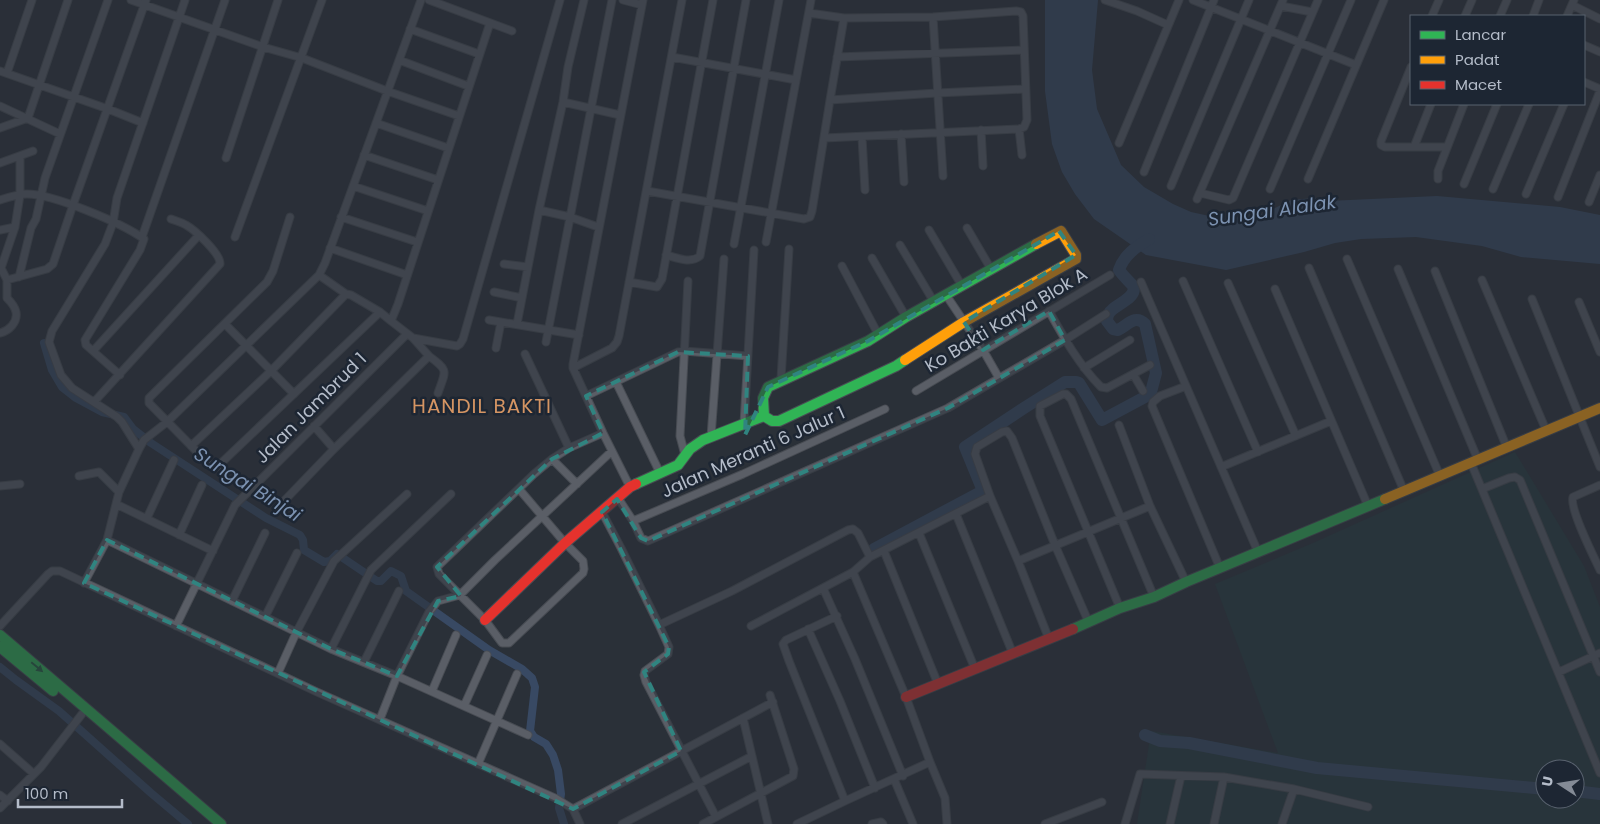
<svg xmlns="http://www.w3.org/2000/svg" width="1600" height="824" font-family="Poppins,sans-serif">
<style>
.green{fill:#273a3e;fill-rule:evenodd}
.water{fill:#384963}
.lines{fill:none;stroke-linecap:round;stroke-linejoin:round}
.canal{stroke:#384963;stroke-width:8}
.river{stroke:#384963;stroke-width:12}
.street-casing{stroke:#484c53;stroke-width:9}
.fast-casing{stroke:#484c53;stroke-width:12}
.slow-casing{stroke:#484c53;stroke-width:12}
.jam-casing{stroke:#484c53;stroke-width:12}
.street{stroke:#5a5e66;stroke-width:7}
.fast{stroke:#30b455;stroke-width:10}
.slow{stroke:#ff9f0a;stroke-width:10}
.jam{stroke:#e5322d;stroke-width:10}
.oneway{fill:#255f41}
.marked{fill:none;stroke:#308480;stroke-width:4;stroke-dasharray:10 6;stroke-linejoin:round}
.labels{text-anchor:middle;stroke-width:5;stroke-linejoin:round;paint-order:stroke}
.street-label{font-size:18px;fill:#b4bcc9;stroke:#1d2633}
.water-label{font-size:19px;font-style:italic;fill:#7c92b1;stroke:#1d2633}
.quarter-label{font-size:20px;letter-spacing:1px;fill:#d59563;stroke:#1d2633}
</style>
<rect width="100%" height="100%" fill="#2a3038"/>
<!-- green -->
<path class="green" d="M1515,452L1584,566L1600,607V824H1137L1151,731L1278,753L1215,584L1313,543ZM1545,769H1575V799H1545Z"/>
<!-- water -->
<path class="water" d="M1045,0H1098L1092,70L1097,109L1121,165L1144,187L1173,204L1191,212L1223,219L1263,214L1291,200L1314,198L1328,201L1437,196L1560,207L1600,215V264L1521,257L1482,246L1416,237L1361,239L1335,243L1304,252L1226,270L1146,255L1094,219L1075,194L1062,172L1052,144L1045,91Z"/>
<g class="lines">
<!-- canal -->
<path class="canal" d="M44,343L52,370L62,387L76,398L102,412L124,417L133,429L151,443L266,518L300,535L303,540L304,550L324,562L330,561L337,554L377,581H381L391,571L401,576L406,591L489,650L522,669L532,678L535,687L530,731L534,737L546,744L553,755L558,770L561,794L559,808L564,824
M0,667L16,680L59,711L151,793L188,824"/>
<!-- river -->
<path class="river" d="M874,549L979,493L982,489L981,486L965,447L1024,408L1065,382H1076L1079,383L1102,420L1145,397L1151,392L1156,373L1145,324C1135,314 1128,325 1118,330L1113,329L1107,321C1107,317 1109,312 1112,310C1117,304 1138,297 1133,286C1131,283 1123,276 1119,270C1124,255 1136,247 1149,239
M1145,735L1160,741L1189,743L1317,768L1545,789
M1575,791L1600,794"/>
<!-- street casing -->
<g class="street-casing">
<path id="street" d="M131,0L263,47L302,58L387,91L459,116
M429,0L512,31
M623,0L642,5
M1105,0L1137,11L1168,25
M1193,0L1356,65
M1572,5L1600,19
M1281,6L1312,12
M809,13L844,18L933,17L1016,11L1021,12L1023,16L1027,120L1024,127L1019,129L824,138
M1432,16L1439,0
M1465,16L1472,0
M1500,16L1507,0
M1533,16L1539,0
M1567,16L1574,0
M933,17L943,176
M410,29L479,54
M1584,45L1600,52
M672,57L796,80
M837,57L1024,50
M399,60L468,86
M1411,67L1381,141V145L1385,147H1446
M0,71L108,109L143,123
M7,73L32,0
M1584,82L1600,89
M830,100L937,93L1025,89
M563,102L620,115
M0,106L60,134
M376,123L448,148
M0,128L28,118L68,0
M1019,129L1022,155
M981,130L983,166
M901,134L904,182
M862,137L865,190
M1119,143L1179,0
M1414,147L1431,104
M364,155L438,180
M226,158L278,0
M0,163L33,151
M1144,172L1214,0
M1308,179L1384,0
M1438,179V171L1464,104
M1464,184L1497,104
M353,186L428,211
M1171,186L1249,0
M1270,189L1351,0
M1493,189L1529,104
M647,191L804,219L810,217L812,211L830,100L844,18
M1200,193L1229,200L1233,198L1318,0
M1526,194L1564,104
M1558,197L1600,91
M1197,199L1283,0
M0,200C9,197 18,194 27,194C53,194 122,223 144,239L140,250L85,340L86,345L120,375
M1589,202L1600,175
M539,210L570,217L598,227
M290,217L273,271L267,282L149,398V403L211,466L217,467L380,312
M341,217L417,242
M967,228L991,269
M0,230L15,227
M929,230L962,286
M142,237L225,0
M235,237L322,0
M766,242L811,0
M734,244L779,0
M900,245L934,302
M330,248L407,275
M666,255C677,258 691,264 700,256L746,0
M872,258L906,317
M1347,259L1440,476
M504,264L528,267
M842,266L878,334
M1309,268L1404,491
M1398,269L1478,460
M1435,271L1507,448
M319,275L346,294L351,295L380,312L391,321L398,304L490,23
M19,277L31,228L36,219L45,178L108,0
M7,280L47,269L53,264L73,205L146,0
M1482,280L1546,430
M1183,281L1258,452
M629,282L657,287L662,279L713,0
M1141,282L1258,552
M1228,283L1296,436
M1275,289L1368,506
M494,292L522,298
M946,295L983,350L999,378
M7,298V280L1,268L15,227L20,195V157
M1532,299L1600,467
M1579,302L1600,352
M1049,311C1064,338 1079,365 1101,387L1107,388L1150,365
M489,320L579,335
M225,324L294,394
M517,324L539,210L563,102L568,67L584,0
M0,333C9,331 18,322 16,312C15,307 11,302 7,298
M413,338L457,346L460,344L463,339L560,0
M546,342L612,0
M496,348L501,322
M94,350L199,235
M525,354L569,448
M429,356C449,371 446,370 438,393
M573,368L612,348L617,342L619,336L682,0
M1084,368L1130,340
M1133,374L1143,391
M781,379L789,249
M616,382L660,473
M1186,386L1160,396L1153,402L1152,406L1220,568
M916,391L1110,275
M586,396L678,352L684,351L748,356
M94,402L220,264C221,254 195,230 186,225C181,222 176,221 171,219
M744,424L754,250
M1119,425L1150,506L1186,582
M314,426L334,449
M711,437L724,259
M191,446L271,371L346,294
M139,449L122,422L117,417L72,388L61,375L49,342L52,331L105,244L113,223L117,198L185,0
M685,455L680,436L688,281
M552,459L577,484
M1471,463L1600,773
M1221,467L1331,421
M79,476L99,472L119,492
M1600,485L1573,497C1569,508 1594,557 1600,570
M0,486L20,484
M630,487L603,433L573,368V364L643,0
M519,489L565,543L583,561L584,569L583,573L509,643H502L485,620L439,574L437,567L534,474L552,459L569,448L603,433
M1482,489L1509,478L1515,477L1520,480L1600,672
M618,498L633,521L641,538L648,541L948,408L1065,340L1106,314
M283,502L334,449L429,356L413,338L391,321
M116,504L213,551
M602,512L621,548L659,625L732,591L848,530L853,529L858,533L870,557L853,572
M956,514L1013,654
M147,518L174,460
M633,521L743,474L885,409
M919,533L975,669
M179,535L202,485
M107,540L331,649L397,676L528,735
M884,551L938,684
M870,557L990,496
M1018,561L1150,506
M84,583L107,540L119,492L139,449L144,440L167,422L319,275L325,263L421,0
M823,588L855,659L903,776
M232,601L265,533
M1120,608L1040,416V406L1063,394H1066L1071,399L1154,597
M837,616L786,640L783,644L789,661L845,801L930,762
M265,617L297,553
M659,625L669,647L668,654L645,671L644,675L646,682L716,817
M0,626L48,574L52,571H60L317,692L555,798L573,809L580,824
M176,626L235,505L407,334
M751,626L853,572L906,697L930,762L945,798L947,824
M808,629L840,701L875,788
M1049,639L1018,561L990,496L975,454L977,447L1002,432L1007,431L1012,438L1055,545L1089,623
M331,649L371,570L451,494
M364,662L399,591
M1559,672L1600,653
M278,673L296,633L334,561L407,494
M432,691L456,635
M464,706L487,655
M743,718L768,824
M380,719L397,676L429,612L438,601L460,595L495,560L612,451
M0,744L34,774
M478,764L517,674
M894,779L913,824
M0,795L8,801
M0,808L41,767L82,714
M573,809L773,702
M622,824L752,756
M703,824L793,776L794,769L770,695
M797,824L845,801
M872,824L881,822L883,824
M1045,824L1102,802
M1125,824L1140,774L1224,777L1294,789L1368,807
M1170,824L1181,776
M1214,824L1224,777
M1282,824L1294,789"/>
</g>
<!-- fast casing -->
<g class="fast-casing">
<path id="fast" d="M764,416L763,398L768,387L868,341L906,317L1036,244
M636,484L678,465L690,449L703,440L764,416L772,421H779L896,366L905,360
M1073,629L1120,608L1154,597L1186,582L1385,499
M0,635L221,824
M0,647L53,691"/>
</g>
<!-- slow casing -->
<g class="slow-casing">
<path id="slow" d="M905,360L964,322L1076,259V255L1061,231L1036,244
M1385,499L1600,408"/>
</g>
<!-- jam casing -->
<g class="jam-casing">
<path id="jam" d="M485,620L565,543L630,487L636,484
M906,697L1073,629"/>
</g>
<!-- street -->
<use href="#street" class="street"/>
<!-- fast -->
<use href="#fast" class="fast"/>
<!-- slow -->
<use href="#slow" class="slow"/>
<!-- jam -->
<use href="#jam" class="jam"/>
</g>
<!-- one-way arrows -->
<defs><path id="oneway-solid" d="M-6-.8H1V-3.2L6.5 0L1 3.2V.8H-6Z" transform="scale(1.25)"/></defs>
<use class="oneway" href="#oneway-solid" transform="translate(37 667) rotate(40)"/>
<!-- marked area -->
<path d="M0 0H1600V824H0ZM1059,231L1076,255L964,322L983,350L1049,311L1065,340L948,408L648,541L641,538L617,499L602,512L669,647L668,654L644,672L681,751L573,809L84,583L107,540L331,649L397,676L438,601L461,596L437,567L552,459L603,433L586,396L678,352L748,356L745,435L768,387L868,341Z" fill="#2a3038" fill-opacity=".55" fill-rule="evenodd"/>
<path class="marked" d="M1059,231L1076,255L964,322L983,350L1049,311L1065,340L948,408L648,541L641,538L617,499L602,512L669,647L668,654L644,672L681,751L573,809L84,583L107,540L331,649L397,676L438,601L461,596L437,567L552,459L603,433L586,396L678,352L748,356L745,435L768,387L868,341Z"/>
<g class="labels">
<!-- street labels -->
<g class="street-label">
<text transform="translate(1006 320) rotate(-31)" y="6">Ko Bakti Karya Blok A</text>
<text transform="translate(311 408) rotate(-45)" y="6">Jalan Jambrud 1</text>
<text transform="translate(753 452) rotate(-24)" y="6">Jalan Meranti 6 Jalur 1</text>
</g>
<!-- water labels -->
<g class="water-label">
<text transform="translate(1272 210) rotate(-8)" y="7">Sungai Alalak</text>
<text transform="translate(248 484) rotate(32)" y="7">Sungai Binjai</text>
</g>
<!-- quarter labels -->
<g class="quarter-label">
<text x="482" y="413">HANDIL BAKTI</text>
</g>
</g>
<!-- legend -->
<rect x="1410" y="15" width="175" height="90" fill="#1d2633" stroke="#59626f"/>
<rect x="1420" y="31" width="25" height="8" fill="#30b455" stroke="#59626f"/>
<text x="1455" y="40" font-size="15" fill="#b4bcc9">Lancar</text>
<rect x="1420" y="56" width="25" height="8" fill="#ff9f0a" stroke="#59626f"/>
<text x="1455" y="65" font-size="15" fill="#b4bcc9">Padat</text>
<rect x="1420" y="81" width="25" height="8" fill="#e5322d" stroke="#59626f"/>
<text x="1455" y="90" font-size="15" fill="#b4bcc9">Macet</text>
<!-- north arrow -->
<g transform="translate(1560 784) rotate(282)"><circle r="24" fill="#1d2633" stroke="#59626f"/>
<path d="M0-4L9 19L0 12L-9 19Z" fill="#848b96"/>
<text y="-8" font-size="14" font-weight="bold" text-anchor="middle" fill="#b4bcc9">U</text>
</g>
<!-- scale -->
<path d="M18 799v8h104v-8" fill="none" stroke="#b4bcc9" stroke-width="2.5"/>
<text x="25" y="799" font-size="15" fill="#b4bcc9" stroke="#1d2633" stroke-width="4" paint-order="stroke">100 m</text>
</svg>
